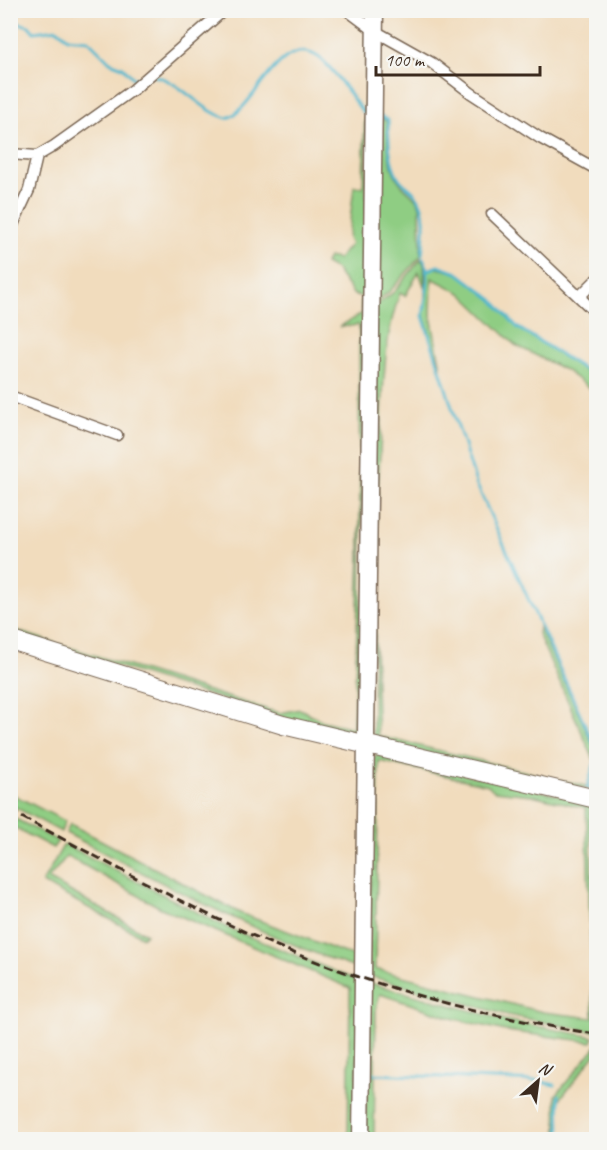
<svg xmlns="http://www.w3.org/2000/svg" width="607" height="1150" font-family="Caveat,sans-serif">
<style>
.green{fill:#8fcd83;stroke:#657c50;stroke-width:1.5;fill-rule:evenodd}
.lines{fill:none;stroke-linecap:round;stroke-linejoin:round}
.stream{stroke:#50b7ce;stroke-width:3}
.street-casing{stroke:#7b6856;stroke-width:13}
.secondary-casing{stroke:#7b6856;stroke-width:19}
.primary-casing{stroke:#7b6856;stroke-width:20}
.street{stroke:#fff;stroke-width:10}
.secondary{stroke:#fff;stroke-width:16}
.primary{stroke:#fff;stroke-width:18}
.rail{stroke:#3b2a1e;stroke-width:3;stroke-dasharray:9 4.5;stroke-linecap:butt}
</style>
<rect width="100%" height="100%" fill="#f6f6f2"/>
<filter id="ink" filterUnits="userSpaceOnUse"><feTurbulence type="fractalNoise" baseFrequency=".0167" numOctaves="2"/><feDisplacementMap in="SourceGraphic" scale="12" xChannelSelector="R" yChannelSelector="G"/><feConvolveMatrix kernelMatrix="1 2 1 2 8 2 1 2 1" color-interpolation-filters="sRGB"/></filter>
<filter id="wash" filterUnits="userSpaceOnUse"><feTurbulence type="fractalNoise" baseFrequency=".008" numOctaves="4" result="noise"/><feDisplacementMap in="SourceGraphic" scale="24" xChannelSelector="R" yChannelSelector="G"/><feGaussianBlur stdDeviation="1.35" result="paint"/><feColorMatrix in="noise" values="0 0 0 0 0 0 0 0 0 0 0 0 0 0 0 0 0 1.4 0 .05"/><feComposite in="paint" operator="in"/></filter>
<g filter="url(#wash)">
<rect width="100%" height="100%" fill="#f1dcbd"/>
<!-- green -->
<path class="green" d="M367,29L366,307L361,310V296L354,295L336,270L325,264L328,257L338,259L351,244L348,238L354,186L363,187Z
M381,118L387,122C388,141 387,168 401,184C408,192 416,195 420,206L421,256L390,291L376,302Z
M421,259L424,264L425,289L419,272L405,296L400,293C383,340 384,384 381,433C375,532 373,637 378,736L586,786V789L375,741L373,732L375,306L394,292Z
M433,267L458,273L491,299L517,327L596,378V393L565,370L515,345L461,293L432,278L431,316L441,368L424,316L426,272Z
M364,312L360,736L279,717L11,633V629L269,710L280,713L300,709L323,721L353,728L360,554L359,325L339,327Z
M539,627L596,752L594,760L538,634Z
M376,755L590,802L596,1032L507,1015L369,976L373,759ZM379,761L488,785L494,791L532,795L586,808L593,1018L543,1012L375,969Z
M10,793L65,821L61,832L11,805Z
M10,816L58,841L53,848L11,826Z
M70,824L240,913L358,958V969C256,934 162,883 66,833Z
M64,844L228,928L359,981L356,1139H348L350,988L161,908L67,856L48,879L146,934L143,937L42,883Z
M370,983L505,1020L594,1037L592,1042L505,1031L455,1019L380,994L376,1008L375,1073L371,1075L375,1076L374,1139L365,1140Z
M596,1046V1053L560,1099L559,1095V1139H557L556,1095Z"/>
<g class="lines">
<!-- stream -->
<path class="stream" d="M15,22L29,26L34,32L57,29L68,38L88,40L110,62L123,67L134,79L139,78
M154,76C180,80 200,111 227,118C255,111 280,27 321,59C339,74 349,97 365,114
M380,116L388,120C389,138 388,158 397,175C401,184 410,187 416,195C428,210 424,236 422,254
M423,258C432,272 425,300 423,316L476,483L596,749
M426,271L438,266L458,273L492,299L517,327L596,377
M591,789L587,788L596,759
M373,1074L537,1081L555,1085
M559,1095L560,1140"/>
</g>
</g>
<g filter="url(#ink)">
<g class="lines">
<!-- street casing -->
<g class="street-casing">
<path id="street" d="M347,10L375,31L432,63L471,93L540,138L596,169
M10,154L37,156L54,146L134,89L224,10
M492,214L596,313
M10,231L29,190L37,156
M580,296L596,280
M10,396L117,435"/>
</g>
<!-- secondary casing -->
<g class="secondary-casing">
<path id="secondary" d="M361,1140L375,10"/>
</g>
<!-- primary casing -->
<g class="primary-casing">
<path id="primary" d="M10,640L283,725L596,799"/>
</g>
<!-- street -->
<use href="#street" class="street"/>
<!-- secondary -->
<use href="#secondary" class="secondary"/>
<!-- primary -->
<use href="#primary" class="primary"/>
<!-- rail -->
<path class="rail" d="M10,811C83,849 154,889 228,924C343,979 471,1015 596,1034"/>
</g>
</g>
<!-- margin -->
<rect width="607" height="1150" fill="none" stroke="#f6f6f2" stroke-width="36"/>
<!-- north arrow -->
<g transform="translate(538 1081) rotate(28)" stroke="#f6f6f2" stroke-width="4.5" paint-order="stroke">
<path d="M0-4.5L10 22L0 15L-10 22Z" fill="#3b2a1e"/>
<text y="-9" font-size="16" font-weight="bold" text-anchor="middle" fill="#3b2a1e">N</text>
</g>
<!-- scale -->
<path d="M376 66v9h164v-9" fill="none" stroke="#3b2a1e" stroke-width="3"/>
<text x="385" y="66" font-size="18" fill="#3b2a1e" stroke="#f6f6f2" stroke-width="4.5" paint-order="stroke">100 m</text>
</svg>
